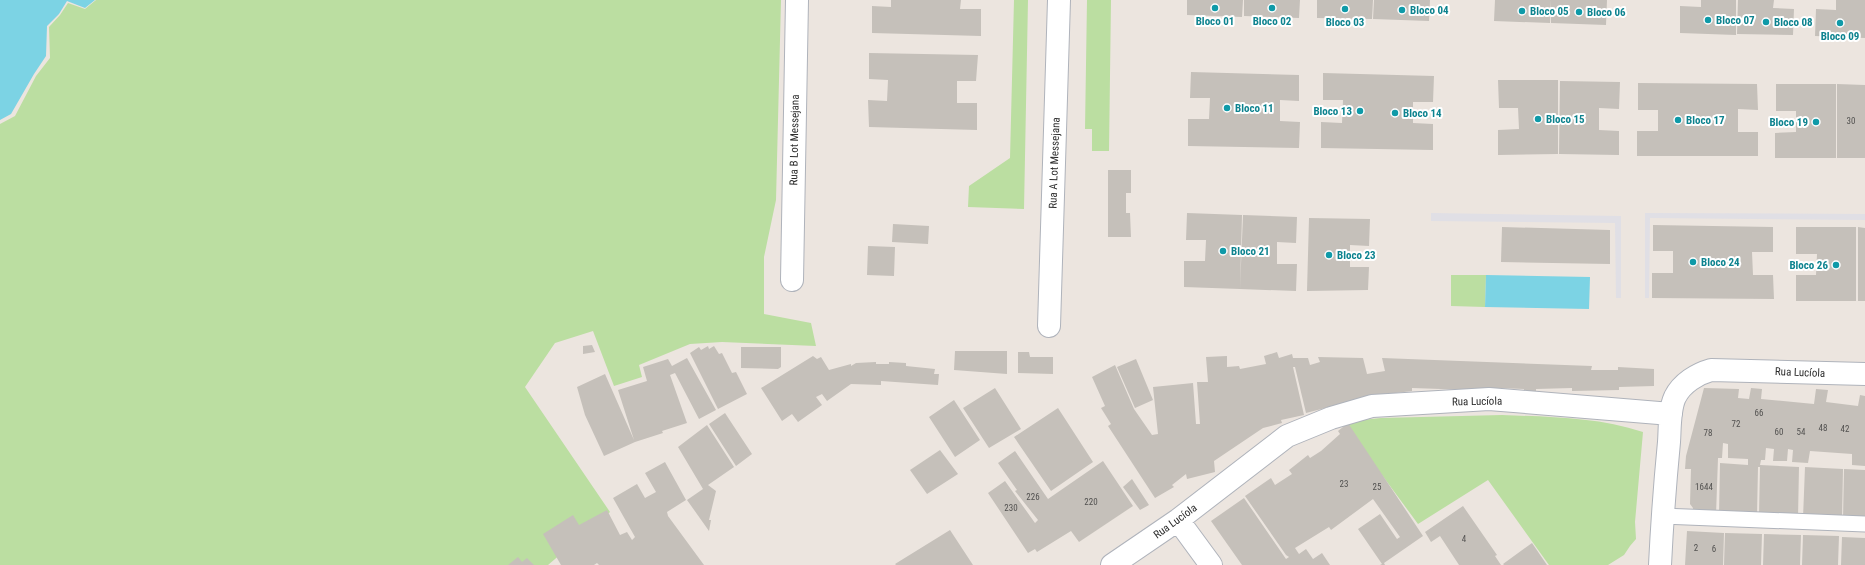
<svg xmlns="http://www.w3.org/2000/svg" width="1865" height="565" font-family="'Roboto Condensed',sans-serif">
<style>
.industrial{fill:#e0dfe5}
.green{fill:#bbdea1}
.water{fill:#7cd3e4}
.building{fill:#c5c0ba}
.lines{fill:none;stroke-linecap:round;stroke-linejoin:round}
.lane-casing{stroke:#afb3bb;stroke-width:17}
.street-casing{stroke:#afb3bb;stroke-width:24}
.lane{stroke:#fff;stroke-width:15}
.street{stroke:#fff;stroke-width:22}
.culture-dot{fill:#0f9aa8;stroke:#fff;stroke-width:1.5}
.labels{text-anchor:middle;stroke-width:4;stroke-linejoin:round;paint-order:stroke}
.number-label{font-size:9px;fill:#525150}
.culture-label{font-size:11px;font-weight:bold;fill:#0d838f;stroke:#fff;text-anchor:start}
.street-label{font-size:11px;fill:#2c2c2c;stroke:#fff}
</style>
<rect width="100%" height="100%" fill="#ece5df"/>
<!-- industrial -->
<path class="industrial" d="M1431,213L1621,216V298H1616L1615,223L1431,221Z
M1645,213L1865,214V220L1650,218L1649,298H1645Z"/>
<!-- green -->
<path class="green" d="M96,0H781L776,200L764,257V314L811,323L816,346L722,342L690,344L639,365L642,377L614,386L593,331L555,343L525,387L610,512L548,565H0V124L15,116L36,76L50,58L49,27L60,15L68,3L85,9Z
M1014,0H1028L1024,209L968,207L969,186L1010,158Z
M1087,0H1111L1109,151H1092V129H1085Z
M1451,275H1486L1485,307L1451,306Z
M1502,415C1550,417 1597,417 1643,432L1635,522L1636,539L1630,546L1624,555L1608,565H1549L1488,480L1418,524L1343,422L1381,418Z"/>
<!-- water -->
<path class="water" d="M0,0H95L85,8L67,1L59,14L47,26L46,56L34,74L11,114L0,120Z
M1486,275L1590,277L1589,309L1485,307Z"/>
<!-- building -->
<path class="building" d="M891,0H961L960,9H981V36L872,33V6L891,7Z
M1187,0H1243L1242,17L1187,15Z
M1244,0H1300L1299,18L1244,16Z
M1317,0H1373L1372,19L1317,18Z
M1374,0H1430L1429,21L1373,19Z
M1495,0H1551L1550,23L1494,21Z
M1551,0H1607L1606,25L1551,23Z
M1701,0H1736V35L1680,33V6L1701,7Z
M1738,0H1774L1773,8L1794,9L1793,35L1737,34Z
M1836,0H1865V38L1815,36L1816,9L1836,10Z
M869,53L978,55L976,81H957V103H977V130L869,127L868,100L887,101L888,80L869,79Z
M1191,72L1299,75V101L1280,100V121L1300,122L1299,148L1188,146V119H1209L1210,98H1190Z
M1323,73L1434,76L1433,102H1413V123L1433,124V150L1321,148V122L1342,123L1343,100H1323Z
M1498,80H1558V154L1498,155V130L1519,129L1518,108H1499Z
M1560,81L1620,82L1619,109L1599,108V130L1619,131V155L1559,154Z
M1638,83L1757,84L1758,110L1738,109V132H1758V156H1637V131H1658V110H1638Z
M1776,84H1836V158H1775V133L1796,132V111H1776Z
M1837,84L1865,85V158H1837Z
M1108,170H1131V193H1126V213H1130L1131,237H1108Z
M1187,213L1242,215L1240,289L1184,287V261H1205L1206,240H1186Z
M1243,215L1297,217L1296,243L1277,242V264H1297L1296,291L1240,289Z
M1309,218L1370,219L1369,246L1350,245V267H1369L1368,290L1307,291Z
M893,224L929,226L928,244L892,242Z
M1653,225L1773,227V252H1752L1753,275H1773L1774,299L1652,298V273H1673V251H1653Z
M1502,227L1610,230V264L1501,262Z
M1796,227H1856V301H1796V275H1816L1817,254H1796Z
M1858,227L1865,228V301H1858Z
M868,246L895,247L894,276L867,275Z
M592,345L595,352L583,354V346Z
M708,346L709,349L714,346L719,354L722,353L732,373L736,372L747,394L718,409L690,353L699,347L701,350Z
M741,347H781V367L778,369L741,368Z
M955,351H1007V374L954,370Z
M1018,352H1029L1030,357H1053V374L1018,373Z
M1277,352L1279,358L1292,354L1293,358H1308L1310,365L1320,362L1318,357L1363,358L1367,374L1385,371L1382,358L1592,366L1591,370H1618V367L1654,369V386L1619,387V390L1572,391V388L1536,389V392H1524V389L1499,388V391L1412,388V391L1371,396L1306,413L1295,367H1293L1304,415L1281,420L1282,423L1263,428L1214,461L1215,472L1187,479L1186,474L1172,485L1174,487L1155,498L1108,426L1111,424L1101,408L1105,406L1092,377L1115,365L1134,409L1152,435L1158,434L1153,387L1193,383L1196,424H1200L1197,382H1208L1206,357L1227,356V367L1239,366L1240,369L1266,364L1264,356Z
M813,356L817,359L821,357L829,370L851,364V366L856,363L876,362V364H889V362L906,363V366L935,369L934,374H939L938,385L881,381V385L851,384L827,401L822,394L816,397L822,405L798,422L792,414L782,421L761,388Z
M687,358L716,410L699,419L675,373L670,375L687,423L662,431L663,433L635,442L604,456L585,415L577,387L605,374L634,440L618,390L647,381L643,367L668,359L672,366Z
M1136,359L1153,400L1135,408L1117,367Z
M995,388L1021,429L989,448L963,408Z
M1704,388L1739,389L1738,398L1749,399L1751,388L1762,389L1761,399L1814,404L1816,389L1828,390L1826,402L1858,406L1860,395L1865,396V466L1852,465V454L1810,451L1808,463L1792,462L1793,450L1788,449L1787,461H1773L1774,449L1766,448L1765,460H1761L1760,465L1799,467L1798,518L1759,516L1760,467H1758L1757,516L1719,515L1720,463L1748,465V459L1728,458V444L1723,443L1722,458H1718L1716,515L1693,514V508L1690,504L1691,469H1685L1686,456Z
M954,400L980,440L955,457L929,417Z
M1058,408L1093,462L1051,491L1014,437Z
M725,413L752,454L736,466L709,424Z
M1348,423L1423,536L1384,563L1385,565H1380L1382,564L1358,529L1380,514L1397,539L1400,537L1373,499L1331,530L1329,527L1295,548L1299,554L1306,549L1313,559L1322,553L1330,565H1242L1211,521L1244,498L1286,559L1289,557L1286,555L1245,496L1271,478L1275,485L1292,474L1289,470L1308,455L1310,458L1321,451L1340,434L1338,431Z
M707,425L734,467L708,485L716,491L709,520H711L709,531L687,500L703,489L678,447Z
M940,450L958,474L927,494L910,470Z
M1015,451L1048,499L1103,461L1133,506L1079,542L1071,531L1037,552L1035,549L1028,553L988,493L1005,481L1035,523L1038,520L1015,491L1017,490L998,463Z
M665,462L686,500L667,512L668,516L704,565H599L597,563L594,565H561L543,534L573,515L579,525L607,510L620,535L627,532L632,540L635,537L613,498L637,484L645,498L656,492L645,473Z
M1805,467L1843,469L1842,519L1803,518Z
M1844,469L1865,470V520L1843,519Z
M1132,479L1149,505L1140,510L1123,487Z
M1463,506L1497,555L1495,556L1501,565H1459L1440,536L1431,542L1425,532Z
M950,530L973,565H896L895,564Z
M1687,531L1724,533L1723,565H1685Z
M1725,533L1762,534L1761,565H1724Z
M1764,534L1801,535L1800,565H1763Z
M1803,535L1839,536L1838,565H1802Z
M1842,537L1865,538V565H1841Z
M1532,543L1547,565H1504L1503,564Z
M518,557L522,562L527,558L534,565H508Z"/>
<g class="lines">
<!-- lane casing -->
<g class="lane-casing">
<path id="lane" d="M1662,516L1865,524"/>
</g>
<!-- street casing -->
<g class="street-casing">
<path id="street" d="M792,280L797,0
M1049,326L1059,0
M1178,520L1211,565
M1112,565L1178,520L1287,436L1331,418L1372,406L1489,399L1671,414
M1660,565C1662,524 1665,483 1669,442C1670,429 1669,410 1675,397C1682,383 1697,374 1711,370L1865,374"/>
</g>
<!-- lane -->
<use href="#lane" class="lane"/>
<!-- street -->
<use href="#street" class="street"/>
</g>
<!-- markers -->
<g class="culture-dot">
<circle cx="1215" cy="8" r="4"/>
<circle cx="1272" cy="8" r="4"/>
<circle cx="1345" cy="9" r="4"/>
<circle cx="1402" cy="10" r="4"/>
<circle cx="1522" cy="11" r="4"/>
<circle cx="1579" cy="12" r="4"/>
<circle cx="1708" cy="20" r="4"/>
<circle cx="1766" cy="22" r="4"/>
<circle cx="1840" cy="23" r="4"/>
<circle cx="1227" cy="108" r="4"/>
<circle cx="1360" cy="111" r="4"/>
<circle cx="1395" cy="113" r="4"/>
<circle cx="1538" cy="119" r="4"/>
<circle cx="1678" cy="120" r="4"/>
<circle cx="1816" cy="122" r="4"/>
<circle cx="1223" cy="251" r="4"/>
<circle cx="1329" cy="255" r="4"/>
<circle cx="1693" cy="262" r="4"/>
<circle cx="1836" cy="265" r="4"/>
</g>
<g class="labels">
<!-- number labels -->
<g class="number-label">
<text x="1851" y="124">30</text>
<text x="1759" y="416">66</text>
<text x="1736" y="427">72</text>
<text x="1823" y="431">48</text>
<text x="1845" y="432">42</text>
<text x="1779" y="435">60</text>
<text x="1801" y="435">54</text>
<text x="1708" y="436">78</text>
<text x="1344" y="487">23</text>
<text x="1377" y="490">25</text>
<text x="1704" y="490">1644</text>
<text x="1033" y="500">226</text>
<text x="1091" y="505">220</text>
<text x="1011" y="511">230</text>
<text x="1464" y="542">4</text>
<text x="1696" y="551">2</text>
<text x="1714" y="552">6</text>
</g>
<!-- culture labels -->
<g class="culture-label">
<text x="1410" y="14">Bloco 04</text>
<text x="1530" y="15">Bloco 05</text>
<text x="1587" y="16">Bloco 06</text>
<text x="1716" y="24">Bloco 07</text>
<text x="1215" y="25" text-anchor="middle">Bloco 01</text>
<text x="1272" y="25" text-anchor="middle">Bloco 02</text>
<text x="1345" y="26" text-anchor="middle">Bloco 03</text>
<text x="1774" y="26">Bloco 08</text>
<text x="1840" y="40" text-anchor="middle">Bloco 09</text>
<text x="1235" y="112">Bloco 11</text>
<text x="1352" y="115" text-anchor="end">Bloco 13</text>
<text x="1403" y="117">Bloco 14</text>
<text x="1546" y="123">Bloco 15</text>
<text x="1686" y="124">Bloco 17</text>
<text x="1808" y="126" text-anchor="end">Bloco 19</text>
<text x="1231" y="255">Bloco 21</text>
<text x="1337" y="259">Bloco 23</text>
<text x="1701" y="266">Bloco 24</text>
<text x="1828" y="269" text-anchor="end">Bloco 26</text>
</g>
<!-- street labels -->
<g class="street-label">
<text transform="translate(794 140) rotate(-89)" y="4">Rua B Lot Messejana</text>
<text transform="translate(1054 163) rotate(-88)" y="4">Rua A Lot Messejana</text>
<text transform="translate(1800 372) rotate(2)" y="4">Rua Lucíola</text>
<text transform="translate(1477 401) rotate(-1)" y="4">Rua Lucíola</text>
<text transform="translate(1175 521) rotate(-36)" y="4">Rua Lucíola</text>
</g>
</g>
</svg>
